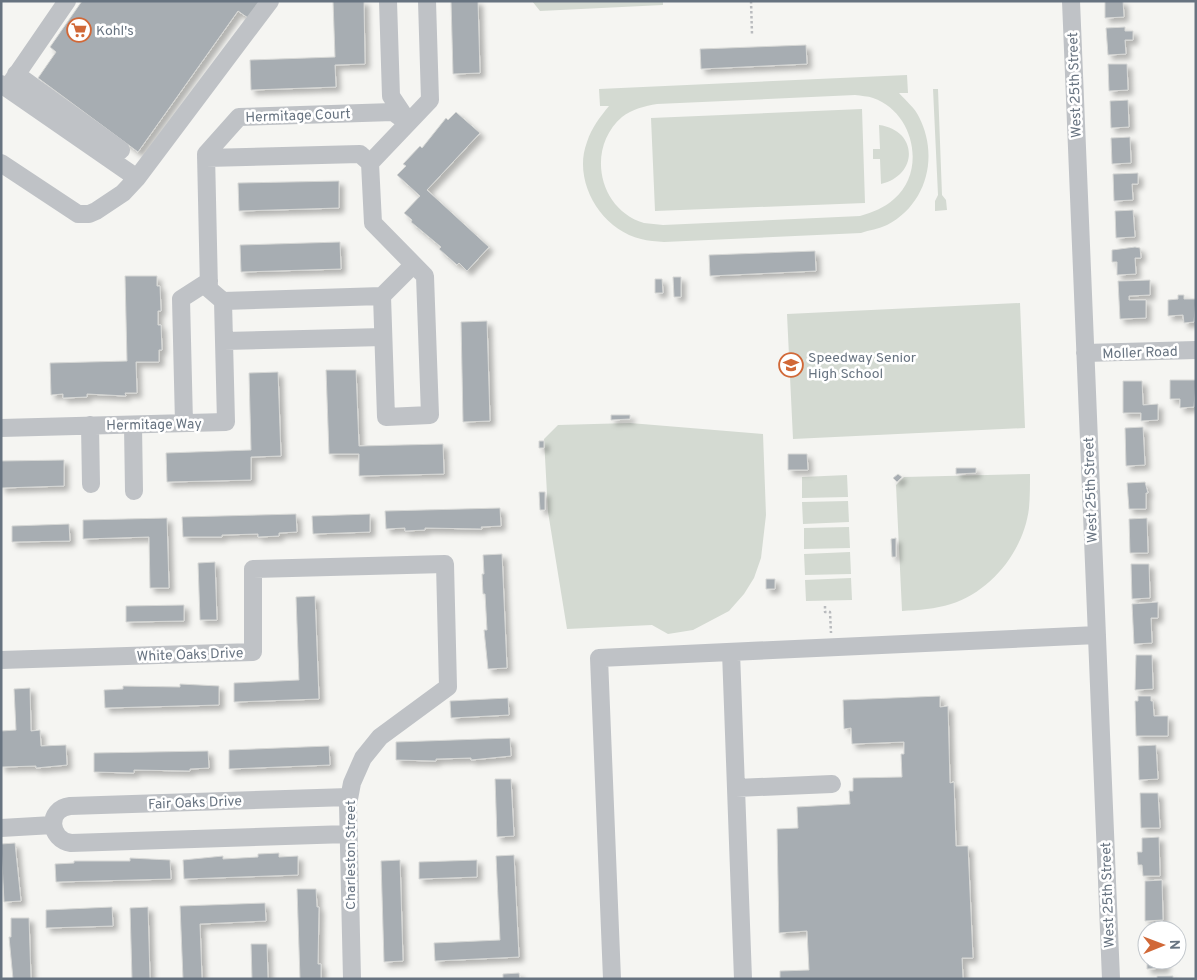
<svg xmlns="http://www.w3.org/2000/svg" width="1197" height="980" font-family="Overpass,sans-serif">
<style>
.green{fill:#d4dad2;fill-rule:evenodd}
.building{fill:#a7adb2;stroke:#d6d7d5;filter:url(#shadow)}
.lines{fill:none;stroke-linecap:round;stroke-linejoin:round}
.path{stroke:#b9bbbe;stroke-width:2.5;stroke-dasharray:2.5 2.5;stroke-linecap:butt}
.minor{stroke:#bfc2c6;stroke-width:18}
.labels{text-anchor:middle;stroke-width:5;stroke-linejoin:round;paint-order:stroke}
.poi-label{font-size:14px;fill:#677380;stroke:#fff;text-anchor:start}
.street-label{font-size:14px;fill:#677380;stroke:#fff}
</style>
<defs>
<filter id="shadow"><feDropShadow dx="4.5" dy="4.5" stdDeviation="2.5" flood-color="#0004"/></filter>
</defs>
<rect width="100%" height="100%" fill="#f5f5f2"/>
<!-- green -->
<path class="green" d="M532,1H663V5L540,11Z
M907,75L908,93H899C906,101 915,108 919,117C939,156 927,204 887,225C879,229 869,230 861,233L664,242C656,241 648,241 641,239C601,230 572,181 587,142C592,127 600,117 609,106H600L599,89ZM855,95C861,96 868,96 873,98C914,112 927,171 894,199C884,208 873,212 860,216L663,225C657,224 650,224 644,223C598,209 586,148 622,117C632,109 645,106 657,104Z
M933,89H938L942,195L946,200L947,210L935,211V201L938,195Z
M862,109L865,203L655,211L651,118Z
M879,125C918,130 919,175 881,184L880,159H873V149H880Z
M1020,303L1025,428L793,439L787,314Z
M630,423L763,434L766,515L761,558L754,578L744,594L729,611L693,630L668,634L652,625L567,629L548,512L544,439L558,425Z
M1030,474C1030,485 1030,497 1029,508C1024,550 992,591 951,604C935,609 919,610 902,611L896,485L904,477Z
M847,475L848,497L802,498V477Z
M848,501L849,522L803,524L802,502Z
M849,527L850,548L804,549V528Z
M850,552L851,574L805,575L804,554Z
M851,578L852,600L806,601L805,580Z"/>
<!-- building -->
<path class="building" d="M82,1H264L251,20L238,11L138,152L38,78L56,52L50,47Z
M333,1H364L365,64L335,65L336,87L251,90L250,60L335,57Z
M451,1H478L480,73L453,74Z
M1105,1H1123L1124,17L1105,18Z
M1125,27V31H1133V40H1125L1126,54L1108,55L1106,28Z
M806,45L807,64L701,69L700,49Z
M1108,64H1127L1128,90L1109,91Z
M1128,100L1129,127L1111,128L1110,101Z
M456,112L480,133L427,190L489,247L467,271L459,263L457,265L439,249L441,247L411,222L412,220L404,213L420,196L397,175L406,166L403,164L420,146L422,148L446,118L448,120Z
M1130,137L1131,163L1112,164L1111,138Z
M1138,173V184H1132L1133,200L1114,201L1113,174Z
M339,181V208L239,211L238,183Z
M1133,210L1135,237L1116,238L1115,211Z
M340,242L341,269L241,272L240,245Z
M1135,247L1140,248L1141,258H1135L1136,274L1117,275V262H1112V250Z
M815,251L816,271L710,276L709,255Z
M125,276H157V286H160L161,311H158V325H161L162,350H159V362H136L137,393H125L126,396L87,394V397L63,398V394L51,395L50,363L127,361Z
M673,277H681V297H674Z
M655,279H662L663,293H655Z
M1150,280V295L1129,296V300H1146V318L1120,319L1118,281Z
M1178,295H1184V299H1196L1194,322L1184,323L1183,315L1168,316V300L1178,299Z
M487,321L490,421L463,422L461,322Z
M326,370H356L359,446L443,444L444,474L359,476V454H329Z
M278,372L281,456L251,457V480L167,482L166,453L251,450L249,373Z
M1170,380H1196L1194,407L1180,408V399H1170Z
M1123,381H1142L1143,405L1158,404V420L1141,421V413H1123Z
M611,415H630V419L611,420Z
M1143,427L1145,465L1126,466L1125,428Z
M539,441H544V448H539Z
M788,454H807L808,470H788Z
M64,460V486L1,488V461Z
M956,468H976V473L956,474Z
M898,474L902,477L897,482L893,478Z
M1145,482L1148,493H1146V509H1129L1127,483Z
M539,492H545V510H540Z
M500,508L501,526L481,527L482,529L425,528V530L405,531V528L386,529L385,511Z
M296,514L297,532L279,533V536L258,537V534L222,535V537H183L182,517Z
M370,514V532L313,534L312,516Z
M167,518L169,588H150L149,537L83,539V520Z
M1147,518L1148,553H1130L1129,519Z
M69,524L70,541L12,542V526Z
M896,538V557H892L891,539Z
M502,554L507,668L488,669L484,630H487L485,594H483L482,574H484L483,555Z
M215,562L217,620H200L198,563Z
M1131,564H1149L1150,598L1132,599Z
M766,579H775V589H766Z
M315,596L319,699L234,702V683L299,680L296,597Z
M1158,602V618H1151L1152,643L1134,644L1132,604Z
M184,605V621L126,622V606Z
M1136,655H1152L1153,689L1135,690Z
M180,684L219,686V705L105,708L104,690L123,689V686L180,687Z
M30,688L31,731L40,730L41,746L66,745L67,765L36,768V766L1,767V731L16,730L14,689Z
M940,696V707L948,706L950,783L954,782L956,846H968L973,958H962L963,979H780V971L809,970L807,931L779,933L777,829L798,828L797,807L850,804L849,791H853V778L902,777L901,754H904V742L852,744L851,728L844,729L843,700Z
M1138,696H1151V701H1153L1154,716H1168V736H1136L1135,701H1138Z
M508,698L509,715L451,718L450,701Z
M510,738L511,756L471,760V758L436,759V761L396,760V742Z
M1156,745L1158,779L1139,780L1138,746Z
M329,746L330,765L229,769V750Z
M208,751L209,768L190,769V771L134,770V773L94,772V753Z
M495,779H511L514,836L497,837Z
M1140,793H1158L1160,828H1141Z
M1159,837L1160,876H1143L1142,865H1138L1137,852H1142V838Z
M15,843L21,901L4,902L1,844Z
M279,853V857L298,856V875L184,879L183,860L223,856V859L258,857V854Z
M514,855L519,957L435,961L434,943L500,940L496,856Z
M130,858L170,860L171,879L56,882L55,864L74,863V861H130Z
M400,860L403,961L384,962L381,861Z
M477,860V877L419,879V862Z
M1162,880L1163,920L1145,921V881Z
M297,889H316L317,907H319L318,964H321V979H300Z
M265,903L266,921L200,924L202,979H183L180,906Z
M112,907L113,926L46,928V910Z
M148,907L150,979H132L130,908Z
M11,918H29L31,979H13L9,937H11Z
M1146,943L1147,960H1165V968L1147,969V955H1143V944Z
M251,944H267L268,979H252Z
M519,973L520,979H503V974Z
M1157,976H1173V979H1157Z"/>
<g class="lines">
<!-- path -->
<path class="path" d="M751,1L752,34
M825,606V612H830L831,633"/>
<!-- minor -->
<path class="minor" d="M388,1L391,96L407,120
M1071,1L1111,979
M16,74L121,150
M1,84L137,178
M10,84L67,1
M206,158L360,154L370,163
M1,163L78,214H89L96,211L123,193L137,178L270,1
M413,265L382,296L386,417L430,415L425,276L373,223L370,163L430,100L427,1
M223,301L382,296
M224,341L383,337
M1085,353L1196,350
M184,423L181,299L209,281
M90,425L91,484
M133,425L134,491
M1,428L226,422L223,301L209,289L206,154L239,117L393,112L408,123
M731,652L743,979
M1,660L253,652V569L445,564L448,687L380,737L363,758L352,783L348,804L352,979
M736,788L832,784
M1,828L53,825
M348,834L71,843C49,840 46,809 70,806L349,797
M612,979L599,658L1097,635"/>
</g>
<!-- icons -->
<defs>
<g id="supermarket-ring" transform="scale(1.25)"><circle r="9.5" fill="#fff" stroke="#d16837" stroke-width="1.5"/><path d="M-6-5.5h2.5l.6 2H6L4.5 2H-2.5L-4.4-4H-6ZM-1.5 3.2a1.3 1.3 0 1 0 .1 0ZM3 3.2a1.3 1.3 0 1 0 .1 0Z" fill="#d16837"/></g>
<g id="school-ring" transform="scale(1.25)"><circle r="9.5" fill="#fff" stroke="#d16837" stroke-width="1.5"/><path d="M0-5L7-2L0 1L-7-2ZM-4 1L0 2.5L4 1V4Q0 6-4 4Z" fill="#d16837"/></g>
</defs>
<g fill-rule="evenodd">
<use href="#supermarket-ring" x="79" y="30"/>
<use href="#school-ring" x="791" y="365"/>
</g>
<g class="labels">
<!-- poi labels -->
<g class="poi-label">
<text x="96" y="35">Kohl's</text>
<text x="808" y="362">Speedway Senior<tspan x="808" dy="16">High School</tspan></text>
</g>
<!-- street labels -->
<g class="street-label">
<text transform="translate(1074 85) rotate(-92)" y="5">West 25th Street</text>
<text transform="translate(298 115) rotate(-2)" y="5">Hermitage Court</text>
<text transform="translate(1140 352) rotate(-2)" y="5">Moller Road</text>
<text transform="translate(154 424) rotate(-1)" y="5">Hermitage Way</text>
<text transform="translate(1090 490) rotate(-92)" y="5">West 25th Street</text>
<text transform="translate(190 654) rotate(-2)" y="5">White Oaks Drive</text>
<text transform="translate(195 802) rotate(-2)" y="5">Fair Oaks Drive</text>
<text transform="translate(350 855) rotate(-90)" y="5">Charleston Street</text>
<text transform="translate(1107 895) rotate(-92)" y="5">West 25th Street</text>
</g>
</g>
<!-- border -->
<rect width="1197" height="980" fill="none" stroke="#677380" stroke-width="5"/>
<!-- north arrow -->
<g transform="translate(1162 945) rotate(89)"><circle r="24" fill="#ffffff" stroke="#c2c7cc"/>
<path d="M0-4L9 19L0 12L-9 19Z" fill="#d16837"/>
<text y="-8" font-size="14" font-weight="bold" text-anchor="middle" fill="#677380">N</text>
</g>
</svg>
